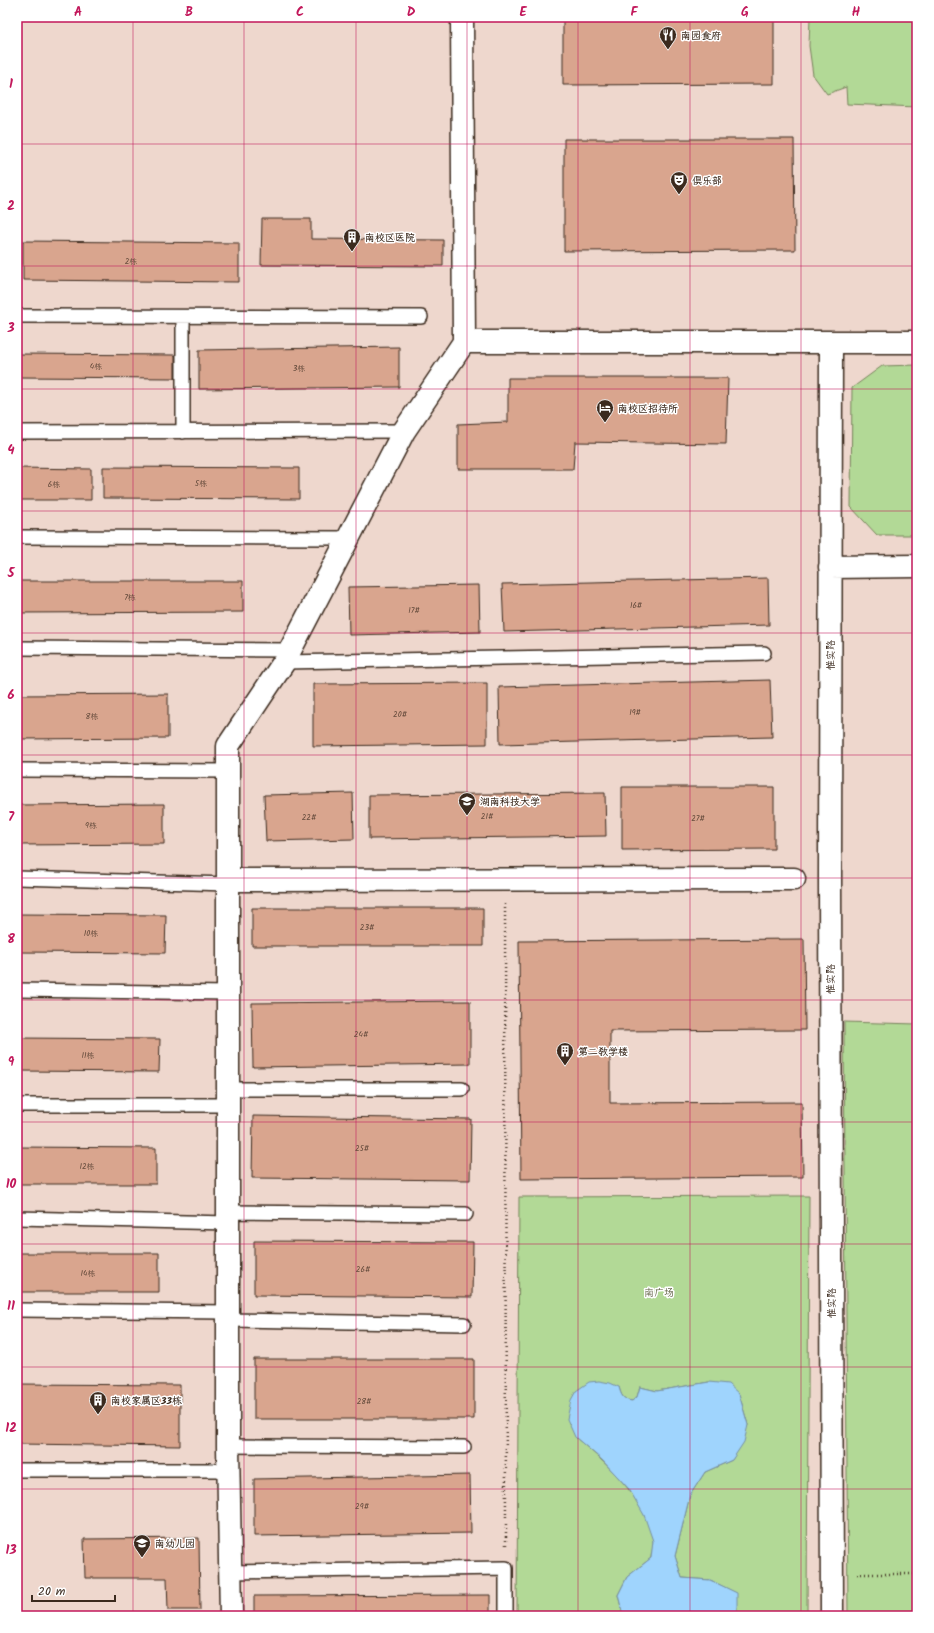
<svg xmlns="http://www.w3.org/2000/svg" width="934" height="1633" font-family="Kalam,'LXGW WenKai TC',sans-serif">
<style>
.built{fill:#eed7cd}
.green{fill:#b2d996;stroke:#76825a}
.water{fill:#9fd4fd;stroke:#7790a4}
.building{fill:#d9a58e;stroke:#3b2a1e}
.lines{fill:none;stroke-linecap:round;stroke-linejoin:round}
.lane-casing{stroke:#3b2a1e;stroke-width:16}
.street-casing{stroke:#3b2a1e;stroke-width:25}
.path{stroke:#3b2a1e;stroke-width:2.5;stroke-dasharray:1 3;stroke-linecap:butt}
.lane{stroke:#fff;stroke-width:13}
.street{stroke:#fff;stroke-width:22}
.grid{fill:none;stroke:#c2185b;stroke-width:1;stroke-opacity:0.55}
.labels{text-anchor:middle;stroke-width:3;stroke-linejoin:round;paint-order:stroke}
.number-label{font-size:8px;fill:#62493a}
.poi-label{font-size:10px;font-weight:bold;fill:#3b2a1e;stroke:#fff;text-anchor:start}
.street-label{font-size:10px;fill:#3b2a1e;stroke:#fff}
.park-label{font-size:10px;fill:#5f5f42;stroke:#fff}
.neatline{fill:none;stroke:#c2185b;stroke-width:1.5}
.grid-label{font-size:13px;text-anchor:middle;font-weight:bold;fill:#c2185b}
</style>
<rect width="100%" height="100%" fill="#f7ede8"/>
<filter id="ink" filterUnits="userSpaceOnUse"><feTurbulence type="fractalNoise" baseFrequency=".025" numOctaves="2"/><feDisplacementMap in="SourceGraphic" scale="8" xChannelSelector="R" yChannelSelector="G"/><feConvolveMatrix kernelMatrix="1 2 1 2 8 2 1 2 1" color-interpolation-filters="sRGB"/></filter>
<g filter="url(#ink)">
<!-- built -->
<path class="built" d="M17,17H917V1616H17Z"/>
<!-- green -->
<path class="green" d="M810,17H917V107L847,104L846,87L827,94L813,75L809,46Z
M917,365V535H877L851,507L852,388L882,366Z
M844,1022L917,1024V1616H848Z
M809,1196L807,1616H737L736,1593L710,1580L682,1578L675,1556L690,1495L705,1472L732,1460L748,1425L739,1394L709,1382L657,1391L640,1387L637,1397L632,1401C623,1400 621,1395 619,1387L575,1437C607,1464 644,1496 653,1540C654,1546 651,1553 651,1558L627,1577L618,1595L623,1615L625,1616H517L519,1197Z"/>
<!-- water -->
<path class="water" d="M599,1381L610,1383L619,1387C621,1395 623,1400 632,1401L637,1397L640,1387L657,1391L709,1382L728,1384L739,1394L748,1425L744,1442L732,1460L705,1472L690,1495L675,1556L682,1578L710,1580L737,1593V1616L623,1615L618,1595L627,1577L651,1558L653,1541L644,1515L629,1489L602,1460L575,1437L567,1419L571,1400L576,1391L589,1382Z"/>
<!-- building -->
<path class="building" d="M563,17H774V84L563,85Z
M564,139H794L795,250L564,251Z
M262,219H311V239L443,240V266L261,265Z
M23,241L239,243V282L23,280Z
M399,347V387L199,389V350Z
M17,354L175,355V378L17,377Z
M508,378H728L726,444L575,442L573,469H458V424L508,422Z
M103,467L299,468V499L103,498Z
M17,468L91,469V500H17Z
M768,578L769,625L504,632L502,584Z
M17,581H243V612L17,613Z
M479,585L480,632L349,635L348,587Z
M770,680L772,737L500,744L499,687Z
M487,683V744L313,746V684Z
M168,694V738L17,739V695Z
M622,787H774V849L622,850Z
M353,793L354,839L266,841L264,795Z
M605,793L606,836L369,839V795Z
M164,804V844L17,845V805Z
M252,908H483V946H252Z
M17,914L166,915L165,953L17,952Z
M804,939L805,1030L610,1031V1103L802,1102L803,1177L521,1179L519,941Z
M470,1001V1064L253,1067L252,1003Z
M17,1038L160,1039L159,1072L17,1071Z
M253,1116L471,1119L470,1180L252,1178Z
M17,1147L156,1148V1184H17Z
M254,1241L473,1242L472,1297L254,1295Z
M17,1253H159V1292H17Z
M254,1359H474V1419H254Z
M17,1384L180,1385V1446L17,1444Z
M470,1475L471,1533L254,1536V1479Z
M199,1538L200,1610H168L167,1578H85L84,1539Z
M490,1595V1616H254V1596Z"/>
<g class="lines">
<!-- lane casing -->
<g class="lane-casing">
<path id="lane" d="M17,316L421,317
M17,432L404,431
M183,432V317
M17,537L349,538
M17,648L290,650
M284,662L764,653
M17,770L228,771
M17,878L228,884
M17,990L228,993
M228,1089H462
M17,1105H228
M228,1212L466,1214
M17,1218L228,1223
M17,1310L228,1312
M228,1320L464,1324
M228,1446L464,1447
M17,1470H229
M231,1572L506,1568V1616"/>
</g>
<!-- street casing -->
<g class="street-casing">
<path id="street" d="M464,342H917
M831,342L830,878L832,1616
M830,567L917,566
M228,880L794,879
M231,1616L228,1446V746L284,662L404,431L464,342L462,17"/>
</g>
<!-- path -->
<path class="path" d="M505,904L506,1547
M857,1574H917"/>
<!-- lane -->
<use href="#lane" class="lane"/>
<!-- street -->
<use href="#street" class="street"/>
</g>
</g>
<!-- grid -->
<path class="grid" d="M133,17V1616M244,17V1616M356,17V1616M467,17V1616M578,17V1616M690,17V1616M801,17V1616M17,144H917M17,266H917M17,389H917M17,511H917M17,633H917M17,755H917M17,878H917M17,1000H917M17,1122H917M17,1244H917M17,1367H917M17,1489H917"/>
<!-- icons -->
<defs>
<g id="restaurant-pin" transform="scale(0.9)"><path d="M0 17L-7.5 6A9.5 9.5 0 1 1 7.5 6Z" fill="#3b2a1e" stroke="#fff"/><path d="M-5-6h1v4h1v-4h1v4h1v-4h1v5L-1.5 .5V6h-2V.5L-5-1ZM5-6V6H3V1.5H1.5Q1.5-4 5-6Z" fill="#fff"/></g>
<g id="theatre-pin" transform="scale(0.9)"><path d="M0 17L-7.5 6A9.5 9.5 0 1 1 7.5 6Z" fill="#3b2a1e" stroke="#fff"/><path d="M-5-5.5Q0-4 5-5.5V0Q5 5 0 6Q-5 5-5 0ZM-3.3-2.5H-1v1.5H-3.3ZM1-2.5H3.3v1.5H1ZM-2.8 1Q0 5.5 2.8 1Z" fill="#fff"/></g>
<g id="building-pin" transform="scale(0.9)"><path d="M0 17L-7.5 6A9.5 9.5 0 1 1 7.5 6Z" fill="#3b2a1e" stroke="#fff"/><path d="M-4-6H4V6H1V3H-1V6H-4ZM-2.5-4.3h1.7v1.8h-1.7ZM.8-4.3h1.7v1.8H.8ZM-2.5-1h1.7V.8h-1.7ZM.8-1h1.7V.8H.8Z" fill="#fff"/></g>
<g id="hotel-pin" transform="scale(0.9)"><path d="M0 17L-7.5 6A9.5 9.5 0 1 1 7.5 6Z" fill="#3b2a1e" stroke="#fff"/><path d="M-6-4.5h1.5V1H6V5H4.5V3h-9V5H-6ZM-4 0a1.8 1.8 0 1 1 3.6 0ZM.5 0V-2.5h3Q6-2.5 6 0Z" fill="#fff"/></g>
<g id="university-pin" transform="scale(0.9)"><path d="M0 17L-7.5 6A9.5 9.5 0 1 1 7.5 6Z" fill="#3b2a1e" stroke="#fff"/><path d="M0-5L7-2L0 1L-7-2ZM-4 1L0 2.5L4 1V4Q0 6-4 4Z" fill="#fff"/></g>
<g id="school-pin" transform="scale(0.9)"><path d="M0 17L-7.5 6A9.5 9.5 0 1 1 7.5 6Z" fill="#3b2a1e" stroke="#fff"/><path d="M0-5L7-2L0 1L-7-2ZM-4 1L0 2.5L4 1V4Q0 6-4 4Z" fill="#fff"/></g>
</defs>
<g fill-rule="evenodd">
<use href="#restaurant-pin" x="668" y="35"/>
<use href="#theatre-pin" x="679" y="180"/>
<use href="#building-pin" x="352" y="237"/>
<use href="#hotel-pin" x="605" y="408"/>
<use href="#university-pin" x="467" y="801"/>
<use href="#building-pin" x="565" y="1051"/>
<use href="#building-pin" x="98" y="1400"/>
<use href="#school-pin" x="142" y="1543"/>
</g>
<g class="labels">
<!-- number labels -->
<g class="number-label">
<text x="131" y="264">2栋</text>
<text x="96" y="369">4栋</text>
<text x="299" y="371">3栋</text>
<text x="201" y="486">5栋</text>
<text x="54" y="487">6栋</text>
<text x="130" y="600">7栋</text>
<text x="636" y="608">16#</text>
<text x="414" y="613">17#</text>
<text x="635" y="715">19#</text>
<text x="400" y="717">20#</text>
<text x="92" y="719">8栋</text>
<text x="487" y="819">21#</text>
<text x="309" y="820">22#</text>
<text x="698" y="821">27#</text>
<text x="91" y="828">9栋</text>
<text x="367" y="930">23#</text>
<text x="91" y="936">10栋</text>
<text x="361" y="1037">24#</text>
<text x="88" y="1058">11栋</text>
<text x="362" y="1151">25#</text>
<text x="87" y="1169">12栋</text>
<text x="363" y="1272">26#</text>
<text x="88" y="1276">14栋</text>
<text x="364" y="1404">28#</text>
<text x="362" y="1509">29#</text>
</g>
<!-- poi labels -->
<g class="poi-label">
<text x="681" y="39">南园食府</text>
<text x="692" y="184">俱乐部</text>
<text x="365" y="241">南校区医院</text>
<text x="618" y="412">南校区招待所</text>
<text x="480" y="805">湖南科技大学</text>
<text x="578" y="1055">第二教学楼</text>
<text x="111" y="1404">南校家属区33栋</text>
<text x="155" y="1547">南幼儿园</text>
</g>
<!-- street labels -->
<g class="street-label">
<text transform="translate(830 655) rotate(-90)" y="4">惟实路</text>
<text transform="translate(830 979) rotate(-90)" y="4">惟实路</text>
<text transform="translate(831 1303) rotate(-90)" y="4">惟实路</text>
</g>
<!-- park labels -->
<g class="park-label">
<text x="659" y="1296">南广场</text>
</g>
</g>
<!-- margin -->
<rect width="934" height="1633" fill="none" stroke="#fff" stroke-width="44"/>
<!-- scale -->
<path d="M32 1595v6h83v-6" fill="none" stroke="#3b2a1e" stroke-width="2"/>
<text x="38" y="1595" font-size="12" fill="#3b2a1e" stroke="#ffffff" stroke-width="3" paint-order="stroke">20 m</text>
<rect x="22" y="22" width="890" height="1589" class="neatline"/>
<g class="grid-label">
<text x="78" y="16">A</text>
<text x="189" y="16">B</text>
<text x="300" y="16">C</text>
<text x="411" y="16">D</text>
<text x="523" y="16">E</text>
<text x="634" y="16">F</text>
<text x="745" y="16">G</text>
<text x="856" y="16">H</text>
<text x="11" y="88">1</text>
<text x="11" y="210">2</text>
<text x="11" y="332">3</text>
<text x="11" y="454">4</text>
<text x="11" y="577">5</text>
<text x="11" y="699">6</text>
<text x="11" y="821">7</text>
<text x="11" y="943">8</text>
<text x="11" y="1066">9</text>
<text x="11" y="1188">10</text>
<text x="11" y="1310">11</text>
<text x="11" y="1432">12</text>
<text x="11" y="1554">13</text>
</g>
</svg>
